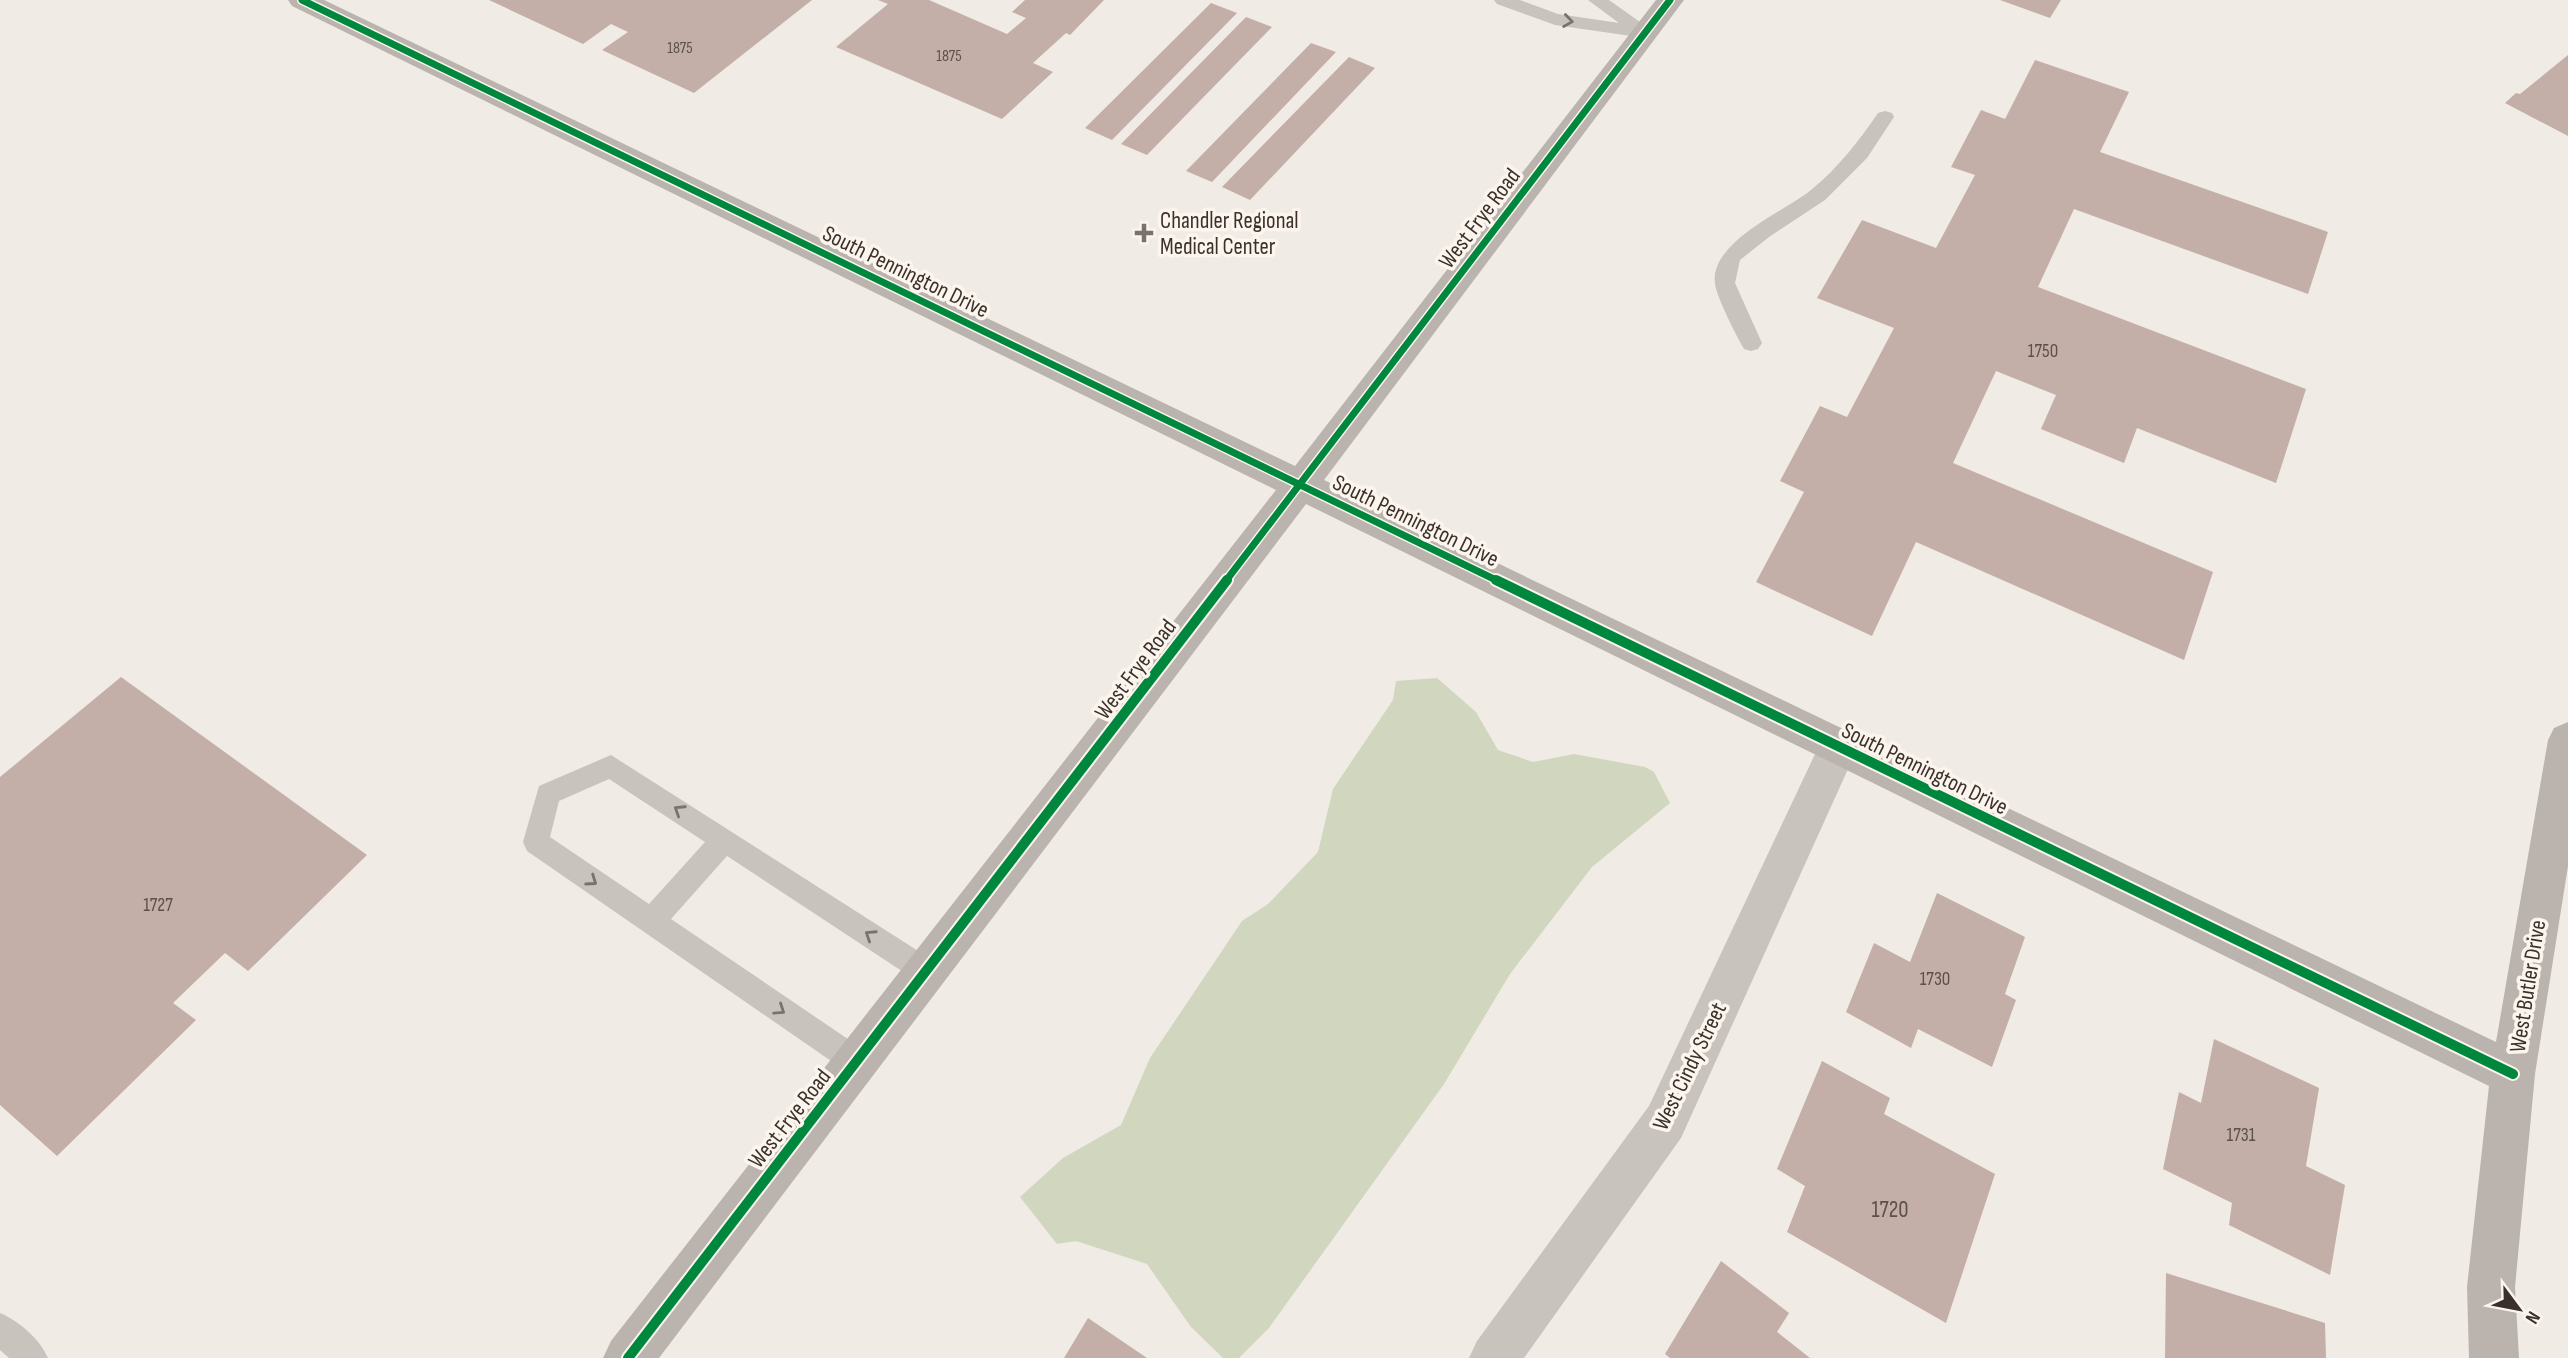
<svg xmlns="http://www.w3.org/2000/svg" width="2568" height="1358" font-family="'Sofia Sans Condensed',sans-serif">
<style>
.green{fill:#d1d6bf}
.building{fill:#c3afa7}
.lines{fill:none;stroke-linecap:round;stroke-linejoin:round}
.lane{fill:#c9c3be;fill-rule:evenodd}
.street{fill:#c9c3be;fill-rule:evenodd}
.secondary{fill:#bab3ae;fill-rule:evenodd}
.cycleway-far1-casing{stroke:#fbf5ee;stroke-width:10}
.cycleway-casing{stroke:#fbf5ee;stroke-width:14}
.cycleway-far1{stroke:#00873e;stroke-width:7}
.cycleway{stroke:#00873e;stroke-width:10}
.oneway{stroke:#7b726d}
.poi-dot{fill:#7a716c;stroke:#fbf5ee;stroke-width:2.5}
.labels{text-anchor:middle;stroke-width:7;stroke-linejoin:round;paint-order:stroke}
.far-number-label{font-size:16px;fill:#5d504a}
.number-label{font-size:19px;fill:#5d504a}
.street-label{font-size:23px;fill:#3b302b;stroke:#fbf5ee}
.poi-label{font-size:23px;fill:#3b302b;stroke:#fbf5ee;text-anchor:start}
.near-number-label{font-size:23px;fill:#5d504a}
</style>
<rect width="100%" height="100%" fill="#f0ebe5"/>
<!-- green -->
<path class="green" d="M1437,678L1476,712L1498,750L1533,762L1574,754L1645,767L1654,772L1670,803L1592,867L1510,974L1444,1084L1269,1328L1239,1358H1223L1191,1327L1147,1264L1076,1241L1057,1244L1020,1197L1063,1158L1121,1125L1150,1058L1242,921L1268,904L1318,852L1333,789L1393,700L1396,681Z"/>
<!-- building -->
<path class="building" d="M489,0H812L694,93L602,50L628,32L611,24L583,44Z
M878,0H929L1007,34L1026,18L1012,12L1025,0H1104L1070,35L1066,33L1033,63L1053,72L1002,119L836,47L888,4Z
M2000,0H2061L2050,18Z
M1211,3L1237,13L1112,140L1085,128Z
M1246,17L1272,27L1147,155L1121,144Z
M1311,43L1336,52L1212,182L1186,171Z
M2568,55V136L2505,103L2516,93L2520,94Z
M1349,57L1375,68L1250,200L1222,187Z
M2035,60L2129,92L2100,152L2328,232L2308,294L2074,209L2038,287L2306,389L2276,483L2137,428L2124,463L2041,429L2056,395L1996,371L1953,463L2213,572L2184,660L1916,542L1872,636L1756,582L1804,492L1780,481L1820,406L1847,417L1894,328L1817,298L1862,220L1936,248L1975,175L1951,167L1981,110L2005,119Z
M121,677L367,855L248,971L225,953L173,1003L196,1020L57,1156L0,1105V777Z
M1937,893L2025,937L2005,994L2016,1000L1992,1067L1918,1029L1911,1048L1846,1012L1874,943L1910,962Z
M2214,1039L2319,1088L2306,1166L2345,1185L2330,1275L2229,1225L2232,1203L2163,1169L2179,1092L2201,1103Z
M1822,1061L1890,1098L1884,1114L1995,1174L1946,1323L1787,1232L1805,1186L1777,1169Z
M1721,1261L1789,1313L1777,1332L1810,1358H1670L1665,1354Z
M2166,1273L2325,1323L2326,1358H2165Z
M1088,1318L1147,1358H1064Z"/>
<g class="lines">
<!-- lane -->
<path class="lane" d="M1494,0H1520L1558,14L1619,23L1588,0H1609L1654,32L1645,38L1555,25L1497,4Z
M1885,111L1892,113L1894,117L1867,158L1825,200L1769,237L1740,260L1735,283L1762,343L1758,349L1751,351L1744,349C1736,335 1717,298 1715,284C1709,242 1784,212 1811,190C1838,168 1859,141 1878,113Z
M611,755L937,963L941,972L937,981L927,985L917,981L727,856L671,919L867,1052L871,1062L867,1072L857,1076L847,1072L527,851L523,842L539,786ZM609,779L705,842L649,904L550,837L559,801Z
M0,1313C19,1321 40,1339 48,1358H9L0,1350Z"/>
<!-- street -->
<path class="street" d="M1838,729L1852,735L1858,747L1681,1138L1524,1358H1469L1477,1341L1649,1106L1824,735Z"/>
<!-- secondary -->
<path class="secondary" d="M288,0H324L1295,466L1656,0H1684L1324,480L2496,1042L2548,740L2554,728L2568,722V866L2535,1074L2515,1287L2519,1358H2469L2467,1287L2489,1086L1306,504L659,1358H603L611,1341L1276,490L292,6Z"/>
<!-- cycleway-far1 casing -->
<g class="cycleway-far1-casing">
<path id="cycleway-far1" d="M302,0L1500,582
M1225,582L1670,0"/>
</g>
<!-- cycleway casing -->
<g class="cycleway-casing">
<path id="cycleway" d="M1496,580L2513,1074
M628,1358L1227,580"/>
</g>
<!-- cycleway-far1 -->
<use href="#cycleway-far1" class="cycleway-far1"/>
<!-- cycleway -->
<use href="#cycleway" class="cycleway"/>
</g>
<!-- one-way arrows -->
<defs><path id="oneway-chevron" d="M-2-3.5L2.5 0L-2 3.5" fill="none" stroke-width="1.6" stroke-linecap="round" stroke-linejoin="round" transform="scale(1.75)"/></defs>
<g class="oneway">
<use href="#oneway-chevron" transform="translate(1568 21) rotate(8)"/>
<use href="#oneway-chevron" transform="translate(679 810) rotate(-147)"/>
<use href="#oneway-chevron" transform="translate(592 881) rotate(35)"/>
<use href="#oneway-chevron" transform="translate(870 935) rotate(-147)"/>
<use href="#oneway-chevron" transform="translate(780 1010) rotate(34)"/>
</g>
<!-- markers -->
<path class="poi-dot" d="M1140.5 222.5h7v7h7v7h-7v7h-7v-7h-7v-7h7z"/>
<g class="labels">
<!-- far-number labels -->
<g class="far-number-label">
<text x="680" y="53">1875</text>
<text x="949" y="61">1875</text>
</g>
<!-- number labels -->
<g class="number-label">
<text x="2043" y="357">1750</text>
<text x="158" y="911">1727</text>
<text x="1935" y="985">1730</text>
<text x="2241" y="1141">1731</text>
</g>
<!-- street labels -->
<g class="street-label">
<text transform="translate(1479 218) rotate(-53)" y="8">West Frye Road</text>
<text transform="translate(906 271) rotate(26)" y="8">South Pennington Drive</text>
<text transform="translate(1416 520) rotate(26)" y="8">South Pennington Drive</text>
<text transform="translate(1135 669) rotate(-53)" y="8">West Frye Road</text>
<text transform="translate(1925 768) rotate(26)" y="8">South Pennington Drive</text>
<text transform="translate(2527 986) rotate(-81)" y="8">West Butler Drive</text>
<text transform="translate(1689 1066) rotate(-64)" y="8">West Cindy Street</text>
<text transform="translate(789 1118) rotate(-52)" y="8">West Frye Road</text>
</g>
<!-- poi labels -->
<g class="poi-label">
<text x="1160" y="228">Chandler Regional<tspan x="1160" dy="26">Medical Center</tspan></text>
</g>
<!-- near-number labels -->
<g class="near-number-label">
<text x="1890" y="1217">1720</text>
</g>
</g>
<!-- north arrow -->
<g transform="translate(2519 1309) rotate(122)" stroke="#fbf5ee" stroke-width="5" paint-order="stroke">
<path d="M0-5L12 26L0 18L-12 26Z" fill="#3b302b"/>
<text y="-10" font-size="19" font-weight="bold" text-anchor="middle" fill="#3b302b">N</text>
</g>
</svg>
